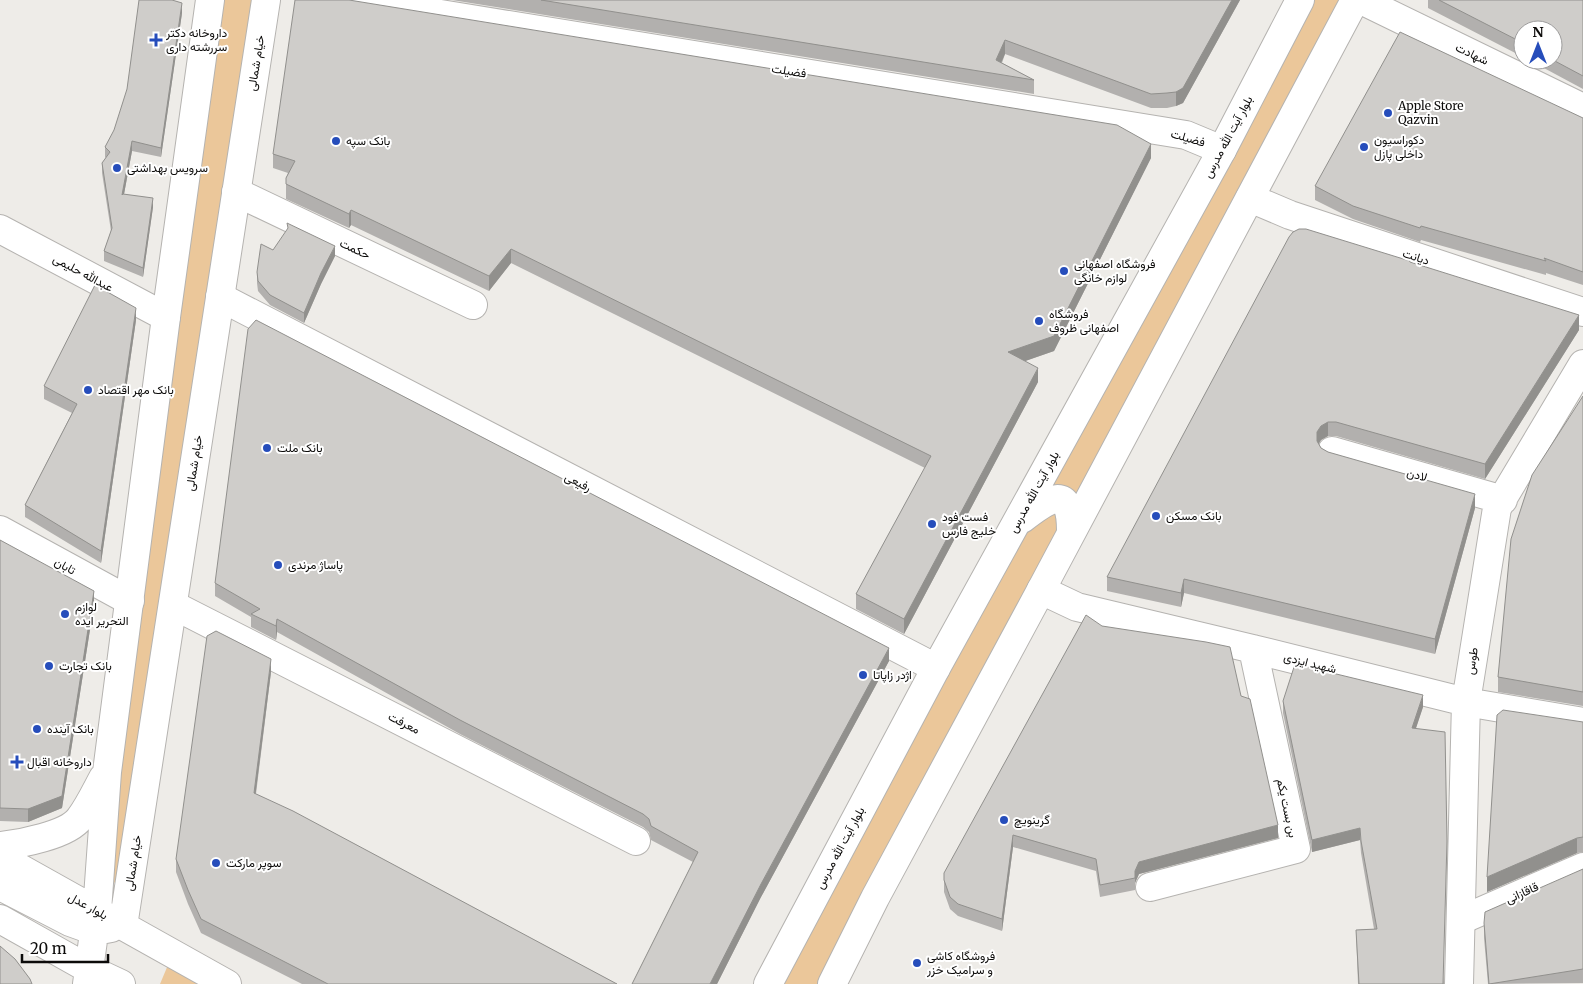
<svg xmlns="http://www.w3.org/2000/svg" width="1583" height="984" font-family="Merriweather,Vazirmatn,serif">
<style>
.green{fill:#ebc79a}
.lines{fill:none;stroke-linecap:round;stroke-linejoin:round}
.minor-casing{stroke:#b5b3b0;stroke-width:30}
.tertiary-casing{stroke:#b5b3b0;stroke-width:30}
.secondary-casing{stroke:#b5b3b0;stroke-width:30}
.minor{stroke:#fff;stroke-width:28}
.tertiary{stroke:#fff;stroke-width:28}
.secondary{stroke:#fff;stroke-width:28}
.wall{fill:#b2b0ae}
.shaded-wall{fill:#91908d}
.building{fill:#cfcdca;stroke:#91908d}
.poi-dot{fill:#264dbb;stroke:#fff;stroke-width:2}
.labels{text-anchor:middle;stroke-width:4;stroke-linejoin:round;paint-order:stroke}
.poi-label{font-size:12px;fill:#0c0b0a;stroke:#fff;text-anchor:start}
.street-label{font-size:12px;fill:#0c0b0a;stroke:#fff}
</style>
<rect width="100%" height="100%" fill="#eeece8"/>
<!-- green -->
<path class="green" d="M210,0H266L129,890L100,875Z
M1300,0H1355L832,984H768Z
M173,953L227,984H160Z"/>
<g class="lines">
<!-- minor casing -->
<g class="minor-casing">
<path id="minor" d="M354,0L1186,135L1222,150
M1361,0L1583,108
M236,192L473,305
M1250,198L1290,215L1583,312
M0,229L166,317
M220,297L936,668
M1332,451L1503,500
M0,530L130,601
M1041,590L1077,607L1253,649L1466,702L1583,722
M173,605L636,841
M1150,887L1296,849L1253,649
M1459,984L1466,702L1497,508L1583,364"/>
</g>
<!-- tertiary casing -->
<g class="tertiary-casing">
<path id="tertiary" d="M1461,920L1583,867"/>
</g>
<!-- secondary casing -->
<g class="secondary-casing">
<path id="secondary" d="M1022,519C1048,499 1071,482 1071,531
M0,846C20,844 68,835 80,818C89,806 96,791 103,778
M0,857L227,984
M0,886L70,922L95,931L111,928
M0,919L89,969L121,984
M123,926L266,0
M87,984L97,911L107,772L166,317L210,0
M768,984L936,668L1222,150L1300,0
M832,984L875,898L1041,590L1355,0"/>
</g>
<!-- minor -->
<use href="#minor" class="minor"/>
<!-- tertiary -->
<use href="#tertiary" class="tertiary"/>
<!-- secondary -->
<use href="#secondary" class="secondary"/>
</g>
<!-- wall -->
<path class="wall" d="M452,0H1240L1183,103L1176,106L1167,108H1151L1005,54L1002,63L1034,80V94Z
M1428,0H1583V89L1529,60H1553V30H1523V57L1428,8Z
M352,1L1151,158L1054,351L1025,361L1038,382L904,634L856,609V594L925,468L511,263L489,291L351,225L349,228L286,199V178L288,173L273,168V154Z
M182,13L161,157L132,151L124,194L153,207L143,277L104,261V251L111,231L102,173V163L106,158L105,157V147Z
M1583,118V285L1546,273V275L1421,240L1420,242L1353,219L1315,200V186Z
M273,250L335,256L321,284L304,323L270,305L258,291L257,283V272Z
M1410,262L1579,330L1485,479L1336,436H1328L1321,440L1319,444L1321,448L1328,452L1475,508L1435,654L1184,593L1181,607L1107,591V577Z
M136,320L101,563L25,517V505L72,413L44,399V386Z
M1583,396V706L1498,692V677Z
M0,540L94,604L62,808L28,822L0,821Z
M215,583L889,661L761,897L717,984H632L693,862L651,840L649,832L643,827L460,734L277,632L276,640L251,627V617L215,596Z
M1102,626L1241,696L1278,838L1139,874L1135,883V890L1100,897L1096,871L1013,847L1002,931L958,916L950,909L944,892V880Z
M271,672L256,794L617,984H302L201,933L188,904L176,872V859Z
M1283,701L1423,707L1416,728L1444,984H1358L1356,930L1374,929L1361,853L1360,840L1312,852L1283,713Z
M1583,722V852L1577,853L1487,892L1581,723Z
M1583,869V983L1488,984L1484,938V923Z"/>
<!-- shaded-wall -->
<path class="shaded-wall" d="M1232,0H1240L1183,103L1176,106V92Z
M182,3V13L161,157V148Z
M1005,40V54L996,74V60Z
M132,141V151L122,205V195Z
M1151,144V158L1054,351L1008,367V352Z
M153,198V207L143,277V268Z
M351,210V225L349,228V214Z
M335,246V256L321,284L304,323V313L321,273Z
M511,249V263L489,291V276Z
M136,308V320L101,563V551Z
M1579,315V330L1485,479V464Z
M1038,368V382L904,634V619Z
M1328,422V436L1321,440L1317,446V432L1321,426Z
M1475,494V508L1435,654V639Z
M1184,579V593L1181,607V593Z
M94,591V604L62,808L28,822V809Z
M277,619V632L276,640V626Z
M889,648V661L761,897L717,984H710L761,884Z
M271,659V672L254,806V793Z
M1423,695V707L1412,740V728Z
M1278,825V838L1139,874L1135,883V871L1139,862Z
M1360,828V840L1312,852V840Z
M1013,835V847L1002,931V919Z
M1577,838V853L1487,892V877Z"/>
<!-- building -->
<path class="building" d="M139,0H172L182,3L161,148L132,141L122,195L123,194L153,198L143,268L104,251L112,228L102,163L110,152L105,147L114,130L127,89Z
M295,0H349L1117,125L1151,144L1054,336L1008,352L1038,368L904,619L856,594L931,456L511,249L489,276L351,210L349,214L286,184V178L295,161L273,154Z
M541,0H1232L1183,88L1176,92L1167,93L1151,94L1005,40L996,60L1034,80Z
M1439,0H1583V76L1553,60V30H1523V43Z
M1400,32L1583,118V272L1544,258L1546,261L1421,226L1420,228L1353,206L1315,186Z
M287,223L335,246L321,273L304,313L270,295L258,281L257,272L261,244L273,250L288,228Z
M1299,229H1306L1410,261V262L1579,315L1485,464L1336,422H1328L1321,426L1317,432V441L1321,448L1328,452L1475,494L1435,639L1184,579L1181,593L1107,577L1289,237L1293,232Z
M95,285L136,308L101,551L25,505L77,404L44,386Z
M256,320L889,648L761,884L710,984H632L698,852L651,826L649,819L643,814L460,720L277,619L276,626L251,614L260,609L215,583L248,329Z
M1583,396V692L1498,677L1511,539L1532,475Z
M0,540L94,591L62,796L28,809L0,808Z
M1086,615L1102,626L1206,642L1230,647L1241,696L1250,699L1278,825L1139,862L1135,871V878L1100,885L1096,859L1013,835L1002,919L958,904L950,897L944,880V873Z
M216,631L271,659L254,793L293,811L617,984H328L201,919L188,890L176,859L207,636Z
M1295,664L1423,695L1412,728L1445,732L1447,841L1443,984H1359L1356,930L1377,929L1361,841L1360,828L1312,840L1283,701Z
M1503,710L1583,722V837L1577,838L1487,877L1497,715Z
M1583,869V969L1489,984L1484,923L1485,912Z
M0,946L15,959L30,979L32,984H0Z"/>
<!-- markers -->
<g class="poi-dot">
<path d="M153.5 32.5h5v5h5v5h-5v5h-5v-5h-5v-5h5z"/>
<circle cx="1388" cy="113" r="5"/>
<circle cx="336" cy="141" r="5"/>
<circle cx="1364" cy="147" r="5"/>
<circle cx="117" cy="168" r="5"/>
<circle cx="1064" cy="271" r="5"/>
<circle cx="1039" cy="321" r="5"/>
<circle cx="88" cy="390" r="5"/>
<circle cx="267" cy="448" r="5"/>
<circle cx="1156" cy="516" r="5"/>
<circle cx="932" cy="524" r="5"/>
<circle cx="278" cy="565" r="5"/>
<circle cx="65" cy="614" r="5"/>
<circle cx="49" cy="666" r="5"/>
<circle cx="863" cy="675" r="5"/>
<circle cx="37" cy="729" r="5"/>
<path d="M14.5 754.5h5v5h5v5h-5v5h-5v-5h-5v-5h5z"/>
<circle cx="1004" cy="820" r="5"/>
<circle cx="216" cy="863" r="5"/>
<circle cx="917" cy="963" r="5"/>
</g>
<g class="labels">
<!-- poi labels -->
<g class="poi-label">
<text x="166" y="37">داروخانه دکتر<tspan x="166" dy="14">سررشته داری</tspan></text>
<text x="1398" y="110">Apple Store<tspan x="1398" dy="14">Qazvin</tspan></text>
<text x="1374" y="144">دکوراسیون<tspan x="1374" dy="14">داخلی پازل</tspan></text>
<text x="346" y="145">بانک سپه</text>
<text x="127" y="172">سرویس بهداشتی</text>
<text x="1074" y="268">فروشگاه اصفهانی<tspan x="1074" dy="14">لوازم خانگی</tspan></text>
<text x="1049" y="318">فروشگاه<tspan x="1049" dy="14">اصفهانی ظروف</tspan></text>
<text x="98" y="394">بانک مهر اقتصاد</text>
<text x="277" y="452">بانک ملت</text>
<text x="1166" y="520">بانک مسکن</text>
<text x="942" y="521">فست فود<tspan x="942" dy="14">خلیج فارس</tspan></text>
<text x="288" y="569">پاساژ مرندی</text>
<text x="75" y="611">لوازم<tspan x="75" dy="14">التحریر ایده</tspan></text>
<text x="59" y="670">بانک تجارت</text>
<text x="873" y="679">اژدر زاپاتا</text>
<text x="47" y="733">بانک آینده</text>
<text x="27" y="766">داروخانه اقبال</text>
<text x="1014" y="824">گرینویچ</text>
<text x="226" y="867">سوپر مارکت</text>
<text x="927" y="960">فروشگاه کاشی<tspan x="927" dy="14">و سرامیک خزر</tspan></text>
</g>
<!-- street labels -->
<g class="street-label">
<text transform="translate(1472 54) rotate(26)" y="4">شهادت</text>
<text transform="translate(256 63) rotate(-81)" y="4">خیام شمالی</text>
<text transform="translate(789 71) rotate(9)" y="4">فضیلت</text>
<text transform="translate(1228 137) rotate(-62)" y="4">بلوار آیت الله مدرس</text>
<text transform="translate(1188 138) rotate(16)" y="4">فضیلت</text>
<text transform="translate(355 249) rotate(25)" y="4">حکمت</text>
<text transform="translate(1416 257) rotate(18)" y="4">دیانت</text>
<text transform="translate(83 273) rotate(28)" y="4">عبدالله حلیمی</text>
<text transform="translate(194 463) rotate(-81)" y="4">خیام شمالی</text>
<text transform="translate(1417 475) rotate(16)" y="4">لادن</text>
<text transform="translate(578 482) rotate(27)" y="4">رفیعی</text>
<text transform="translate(1034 492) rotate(-61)" y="4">بلوار آیت الله مدرس</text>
<text transform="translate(65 566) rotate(29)" y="4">تابان</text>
<text transform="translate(1472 661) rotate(-81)" y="4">طوس</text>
<text transform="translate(1310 663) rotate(14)" y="4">شهید ایزدی</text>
<text transform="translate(404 723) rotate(27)" y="4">معرفت</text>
<text transform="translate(1287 808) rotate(78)" y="4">بن بست یکم</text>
<text transform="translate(840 848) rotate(-62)" y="4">بلوار آیت الله مدرس</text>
<text transform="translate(133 863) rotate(-81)" y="4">خیام شمالی</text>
<text transform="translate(1522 893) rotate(-24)" y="4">قاقازانی</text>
<text transform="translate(88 906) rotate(29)" y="4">بلوار عدل</text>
</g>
</g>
<!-- north arrow -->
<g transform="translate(1538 45)"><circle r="24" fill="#ffffff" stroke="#9e9d9d"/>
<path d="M0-4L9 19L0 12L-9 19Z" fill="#264dbb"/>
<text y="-8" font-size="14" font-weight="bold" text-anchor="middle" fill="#0c0b0a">N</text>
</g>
<!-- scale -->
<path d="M22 954v8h86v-8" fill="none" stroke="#0c0b0a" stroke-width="2.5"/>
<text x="30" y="954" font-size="15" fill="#0c0b0a" stroke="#ffffff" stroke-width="4" paint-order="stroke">20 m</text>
</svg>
